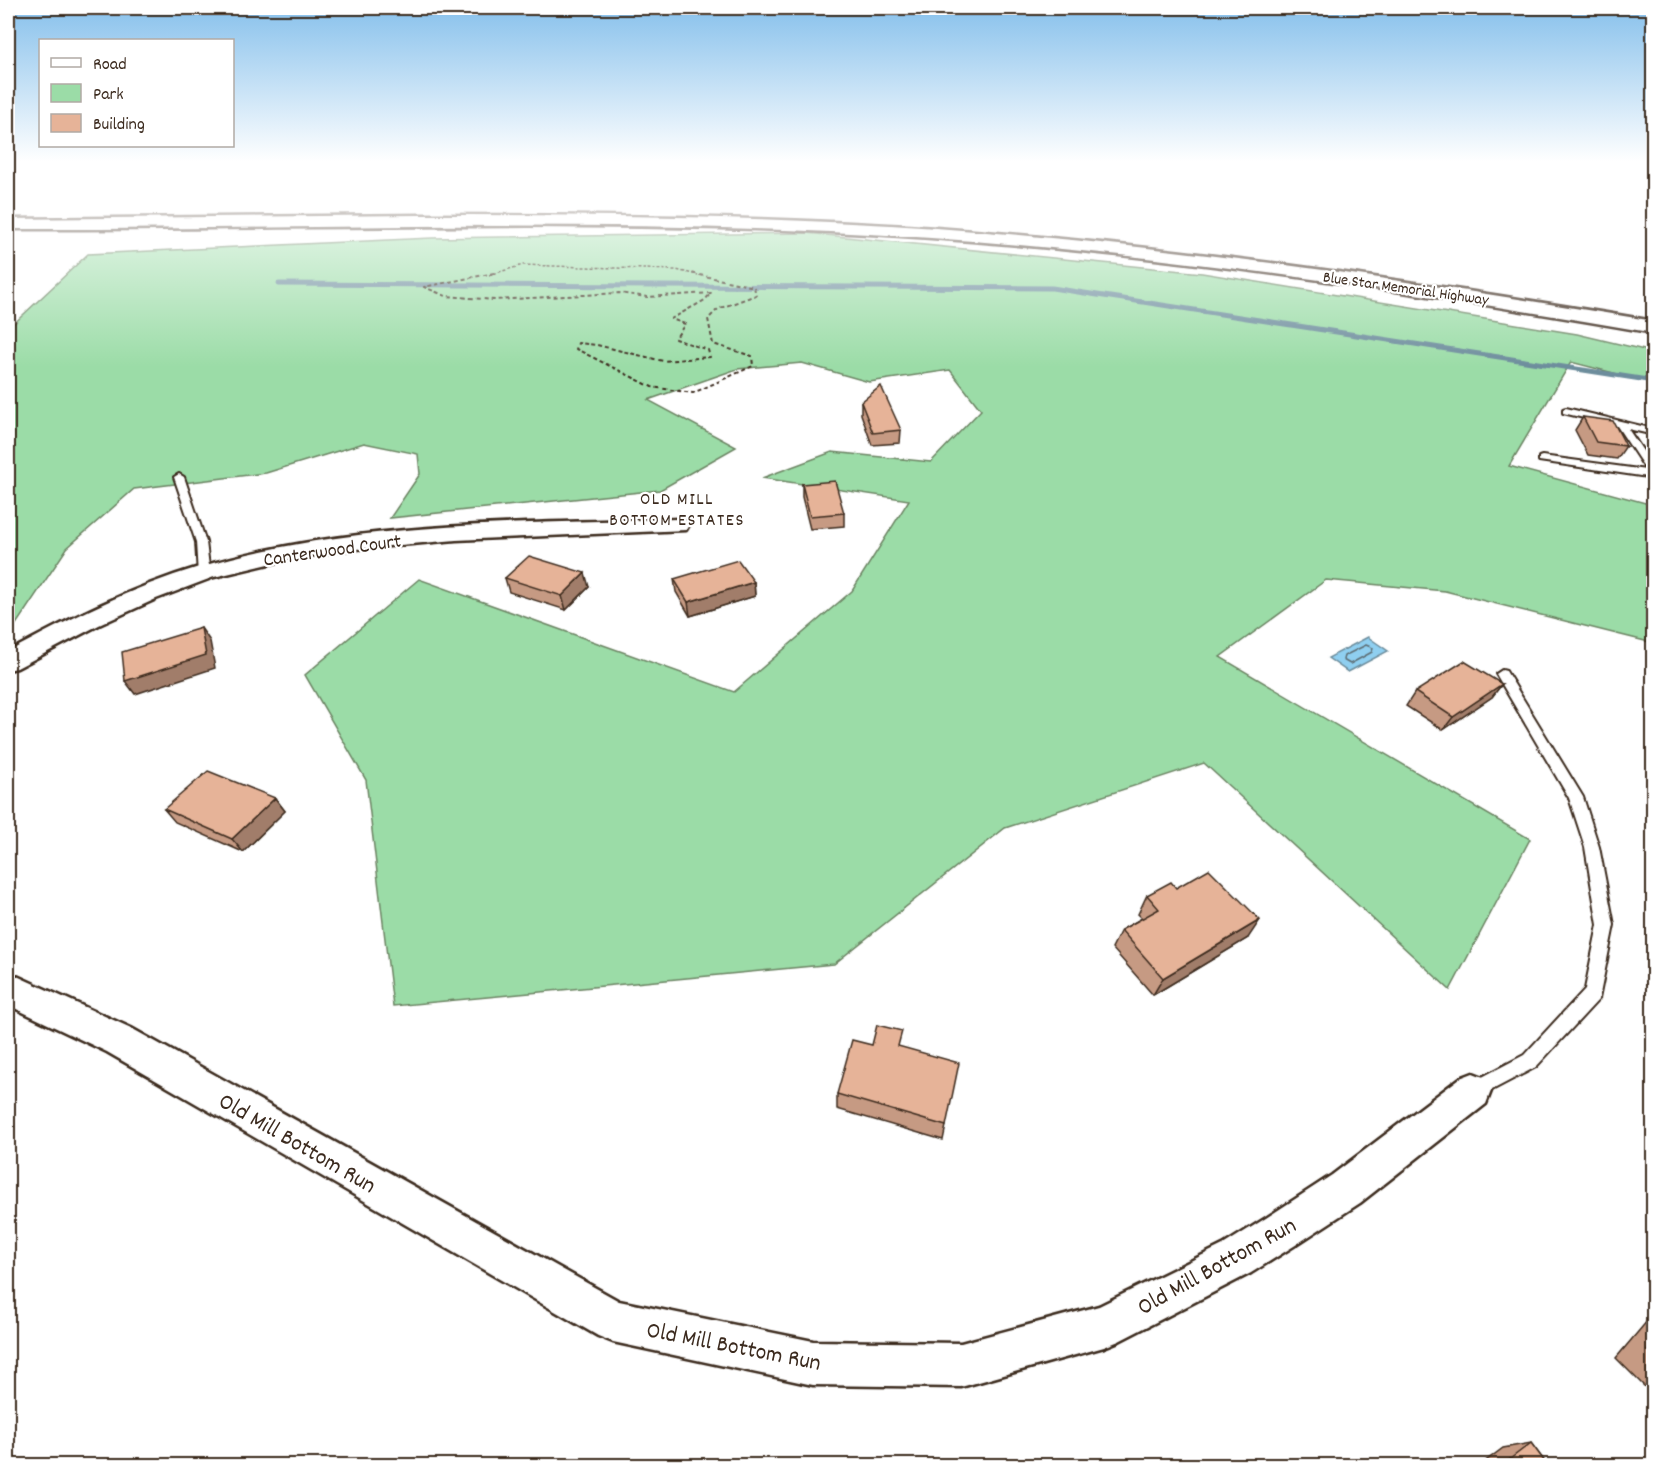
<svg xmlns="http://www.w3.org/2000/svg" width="1661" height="1473" font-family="Dekko,sans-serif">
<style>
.green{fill:#9bdca7;stroke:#6b8362;stroke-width:1.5}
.water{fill:#8fcff0;stroke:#6d8d9c;stroke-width:1.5}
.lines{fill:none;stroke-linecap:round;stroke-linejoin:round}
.shore{stroke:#5d6c72;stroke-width:1.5}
.stream{stroke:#6d8d9c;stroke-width:5}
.lane-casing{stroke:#3b2a1e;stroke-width:4}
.street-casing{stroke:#3b2a1e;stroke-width:5}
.highway-casing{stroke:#3b2a1e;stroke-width:5}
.path-far1{stroke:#3b2a1e;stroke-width:1.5;stroke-dasharray:3 2;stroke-linecap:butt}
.path{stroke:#3b2a1e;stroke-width:2;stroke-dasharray:4 3;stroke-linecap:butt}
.lane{fill:#fff;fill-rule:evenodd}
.street{fill:#fff;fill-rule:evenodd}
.highway{fill:#fff;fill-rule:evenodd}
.wall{fill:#c69a83;stroke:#3b2a1e;stroke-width:1.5}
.shaded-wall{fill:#a17d6a;stroke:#3b2a1e;stroke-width:1.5}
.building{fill:#e6b398;stroke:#3b2a1e;stroke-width:1.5}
.labels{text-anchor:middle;stroke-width:4.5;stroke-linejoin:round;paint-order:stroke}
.far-street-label{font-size:16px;fill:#3b2a1e;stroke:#fff}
.far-neighbourhood-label{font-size:18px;letter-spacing:1.5px;fill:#3b2a1e;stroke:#fff}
.street-label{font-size:20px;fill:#3b2a1e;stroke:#fff}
.near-street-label{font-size:24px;fill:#3b2a1e;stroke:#fff}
</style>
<rect width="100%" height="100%" fill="#fff"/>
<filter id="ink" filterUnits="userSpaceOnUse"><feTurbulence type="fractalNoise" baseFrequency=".0167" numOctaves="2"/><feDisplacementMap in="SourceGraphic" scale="12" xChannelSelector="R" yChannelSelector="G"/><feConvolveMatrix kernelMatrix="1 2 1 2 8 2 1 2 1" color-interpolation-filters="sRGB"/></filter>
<g filter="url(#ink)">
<!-- green -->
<path class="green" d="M806,233L1202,273L1577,334L1653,352V383L1571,362L1509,466L1653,505V643L1445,591L1326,580L1220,657L1530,839L1450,990L1204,763L1005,828L834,964L393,1006L366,780L305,675L419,579L734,692L852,591L909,500L762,478L832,452L931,462L981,410L950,370L869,382L802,363L737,369L648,400L736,447L660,490L390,518L420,474L418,454L364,443L266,473L134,489L67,548L13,629L8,628V329L88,254L432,238Z"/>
<!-- water -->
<path class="water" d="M1368,637L1388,651L1348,672L1328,658Z"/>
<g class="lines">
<!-- shore -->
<path class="shore" d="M1366,645L1373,648L1372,652L1350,664L1343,660L1344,656Z"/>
<!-- stream -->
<path class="stream" d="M279,284L1052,288L1654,381"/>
<!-- lane casing -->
<g class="lane-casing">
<path id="lane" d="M1566,408L1654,429V435L1628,429L1654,467V478L1539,461V457L1542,456L1646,470L1617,426L1563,413V409Z
M179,474L184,477L206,542L210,575L208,578L204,579L198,575L196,542L174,477Z
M1502,670L1506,671L1583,797L1599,847L1614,925L1599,999L1536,1067L1473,1100L1467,1097L1464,1091L1467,1085L1524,1055L1585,989L1598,925L1585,847L1569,798L1496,674Z"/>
</g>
<!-- street casing -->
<g class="street-casing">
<path id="street" d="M678,519L686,520L689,525L686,530L456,540L345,550L290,559L214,577L156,599L99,625L17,668L8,670V652C69,619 132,587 199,567C354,521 518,524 678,519Z
M8,972L131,1028L619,1301L813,1341L961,1343L1099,1306L1223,1245L1266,1218L1332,1175L1460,1078L1473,1073L1486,1078L1491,1091L1486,1104L1360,1203L1294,1246L1251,1273L1119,1341L1104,1347L961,1387L813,1385L613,1342L598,1336L107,1052L8,1005Z"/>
</g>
<!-- highway casing -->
<g class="highway-casing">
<path id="highway" d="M419,215C591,215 764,216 936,228C1177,246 1416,281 1654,321V333C1381,286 1107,245 830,232C556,219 282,230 8,229V219Z"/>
</g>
<!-- path-far1 -->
<path class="path-far1" d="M489,275L523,265L676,270L698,275"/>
<!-- path -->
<path class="path" d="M494,273L424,287L446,296L495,300L619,293L647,297L711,293L705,300L671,319L685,324L675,339L708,350L710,357L663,361L597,345L578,343L576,349L652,387L693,393L753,366L752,356L713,344L708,319L718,309L756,295L754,287L691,273"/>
<!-- lane -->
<use href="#lane" class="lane"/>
<!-- street -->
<use href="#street" class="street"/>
<!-- highway -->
<use href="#highway" class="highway"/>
</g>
<!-- wall -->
<path class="wall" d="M861,402L901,430L900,443L872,445L861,414Z
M1583,417L1626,446L1617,459L1588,455L1575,430Z
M802,484L844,513V526L810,529L802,497Z
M505,578L589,587L566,610L509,592Z
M674,579L754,582L755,596L690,616L676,592Z
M1502,684L1492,697L1443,730L1406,706L1415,692Z
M275,798L285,811L243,852L175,822L164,809Z
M1176,888L1248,938L1153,995L1112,948L1121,930L1142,918L1138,914L1147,895Z
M872,1045L900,1047L946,1126L943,1140L837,1109V1094Z
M1653,1314V1395L1616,1358Z
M1531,1443L1548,1466H1479L1503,1448Z"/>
<!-- shaded-wall -->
<path class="shaded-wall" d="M585,573L589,587L566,610L562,596Z
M754,582L755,596L690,616L688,602Z
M201,628L210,641L215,668L135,694L125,681Z
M1502,684L1492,697L1443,730L1453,717Z
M275,798L285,811L243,852L232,839Z
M1260,920L1248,938L1153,995L1163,978Z"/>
<!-- building -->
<path class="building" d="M881,386L901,430L873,433L861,402Z
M1583,417L1613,421L1626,446L1596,442Z
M835,481L844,513L810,516L802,484Z
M529,556L585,573L562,596L505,578Z
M738,560L754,582L688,602L674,579Z
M201,628L206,655L125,681L122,652Z
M1464,661L1502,684L1453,717L1415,692Z
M208,771L275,798L232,839L164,809Z
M1209,869L1260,920L1163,978L1121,930L1159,909L1147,895L1171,882L1176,888Z
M877,1025L902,1031L898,1046L959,1063L946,1126L837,1094L852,1040L872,1045Z
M1653,1342V1356L1647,1350Z
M1531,1443L1548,1466H1501Z"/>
</g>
<!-- sky -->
<linearGradient id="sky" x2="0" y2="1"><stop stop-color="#84bfeb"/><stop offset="0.44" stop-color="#fff"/><stop offset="1" stop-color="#fff" stop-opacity="0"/></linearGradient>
<rect width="1661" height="367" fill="url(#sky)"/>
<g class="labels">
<!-- far-street labels -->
<g class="far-street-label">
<text transform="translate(1406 287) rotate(8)" y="6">Blue Star Memorial Highway</text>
</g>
<!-- far-neighbourhood labels -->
<g class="far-neighbourhood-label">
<text x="677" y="504">OLD MILL<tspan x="677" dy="21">BOTTOM ESTATES</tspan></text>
</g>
<!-- street labels -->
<g class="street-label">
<text transform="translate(332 549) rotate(-8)" y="7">Canterwood Court</text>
</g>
<!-- near-street labels -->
<g class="near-street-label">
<text transform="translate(298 1142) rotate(30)" y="8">Old Mill Bottom Run</text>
<text transform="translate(1216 1265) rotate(-29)" y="8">Old Mill Bottom Run</text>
<text transform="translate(734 1345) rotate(11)" y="8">Old Mill Bottom Run</text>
</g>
</g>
<!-- margin -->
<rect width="1661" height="1473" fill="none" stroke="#fff" stroke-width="30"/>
<rect x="15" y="15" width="1631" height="1443" fill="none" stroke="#3b2a1e" stroke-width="2" filter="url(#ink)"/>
<!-- legend -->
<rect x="39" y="39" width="195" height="108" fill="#ffffff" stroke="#b1aaa5" stroke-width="1.5"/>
<rect x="51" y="58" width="30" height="9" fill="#ffffff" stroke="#b1aaa5" stroke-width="1.5"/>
<text x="93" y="69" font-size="18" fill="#3b2a1e">Road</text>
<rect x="51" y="84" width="30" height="18" fill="#9bdca7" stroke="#b1aaa5" stroke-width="1.5"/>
<text x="93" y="99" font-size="18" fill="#3b2a1e">Park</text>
<rect x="51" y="114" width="30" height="18" fill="#e6b398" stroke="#b1aaa5" stroke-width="1.5"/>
<text x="93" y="129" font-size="18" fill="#3b2a1e">Building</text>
</svg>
